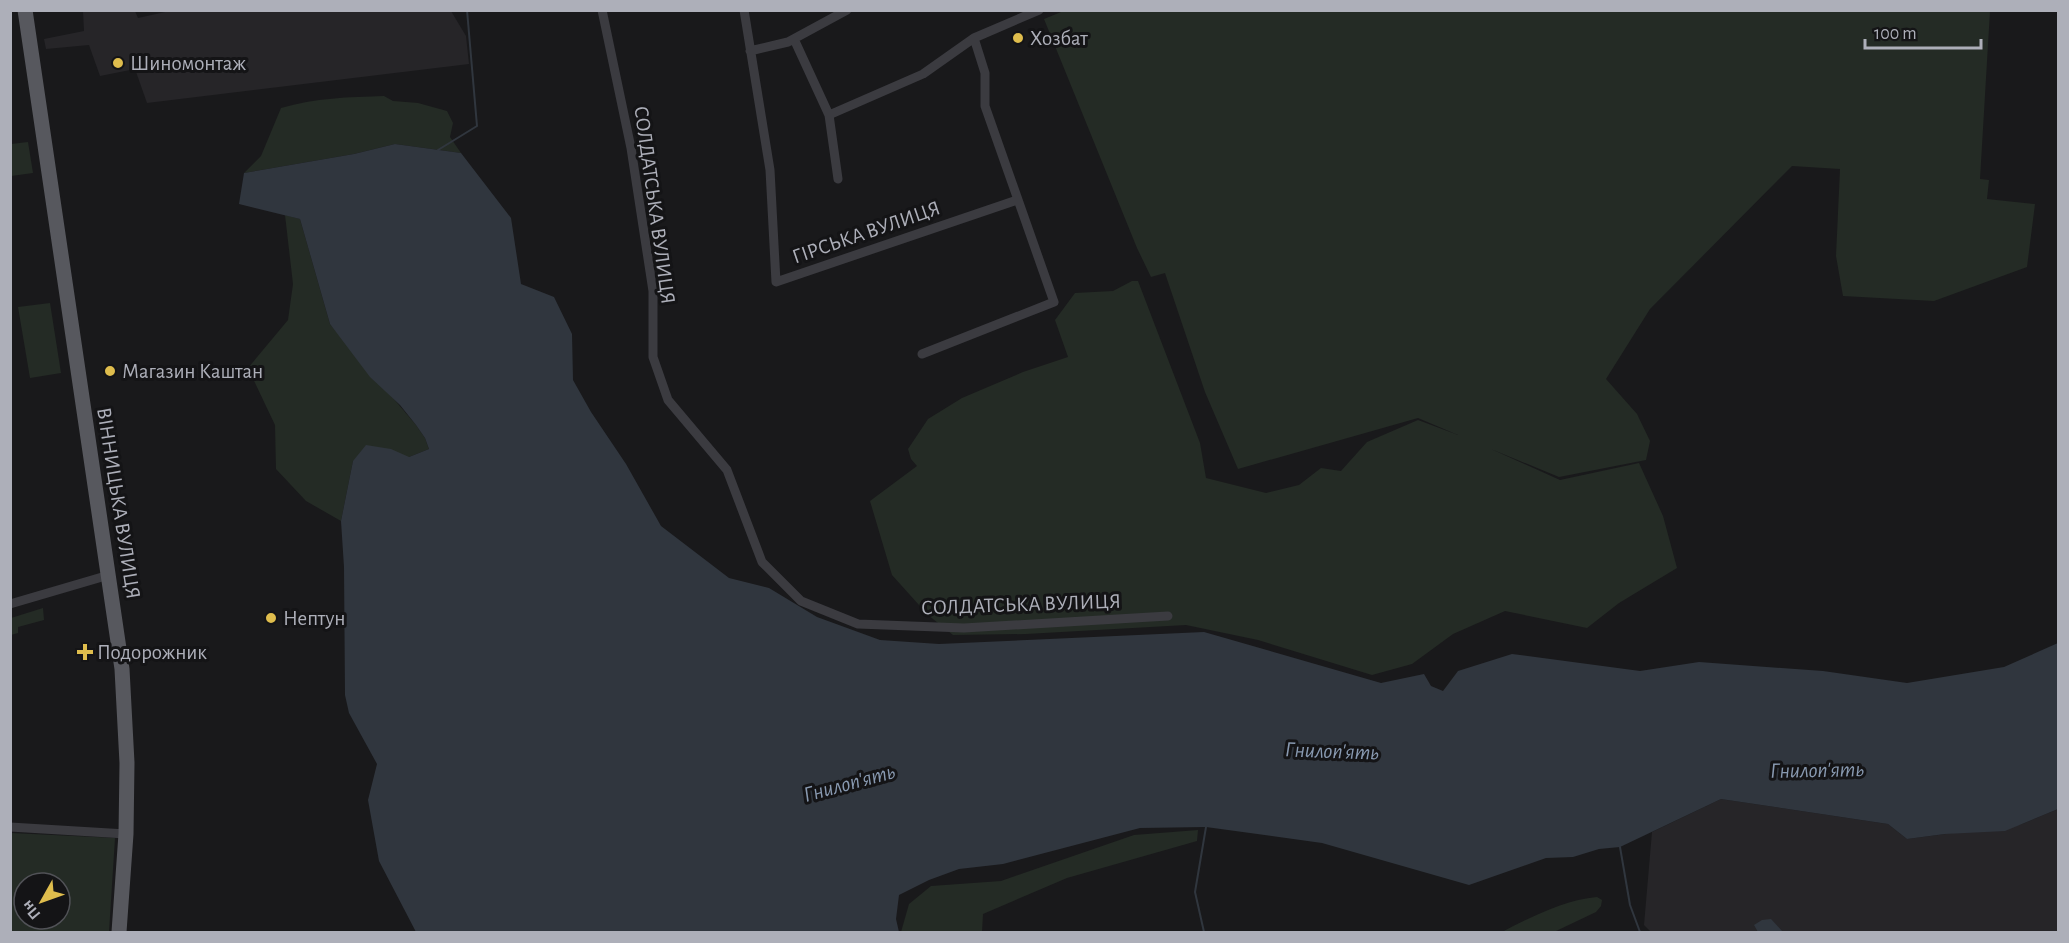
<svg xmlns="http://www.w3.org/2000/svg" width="2069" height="943" font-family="'Alegreya Sans',sans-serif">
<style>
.built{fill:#262528}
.green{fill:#242b25;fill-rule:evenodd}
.water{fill:#30363e}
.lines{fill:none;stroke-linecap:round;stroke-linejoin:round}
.stream{stroke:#30363e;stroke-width:2}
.minor{stroke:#3b3b40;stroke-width:9}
.primary{stroke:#57585e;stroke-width:15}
.poi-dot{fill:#dfbd4d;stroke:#141416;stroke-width:2}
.labels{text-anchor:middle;stroke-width:6;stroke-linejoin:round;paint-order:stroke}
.poi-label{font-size:21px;fill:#adafb9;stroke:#141416;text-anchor:start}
.street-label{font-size:21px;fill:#adafb9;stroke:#141416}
.water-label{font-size:22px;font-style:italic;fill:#8899b0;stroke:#141416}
</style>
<rect width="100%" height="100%" fill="#19191b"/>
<!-- built -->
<path class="built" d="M174,10L451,11L466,36L469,64L147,103L135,69L100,76L89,45L46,49L44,39L84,31L83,11H135L138,18Z
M1721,799L1888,824L1907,839L2022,824L2058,809V932H1651L1644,925L1652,832Z"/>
<!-- green -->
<path class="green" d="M1066,10L1990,11L1980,179L1989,180L1987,199L2035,204L2027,267L1934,301L1843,296L1836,256L1840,169L1792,166L1650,309L1606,379L1637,414L1650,441L1646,460L1559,477L1491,449L1560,480L1639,463L1663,516L1677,568L1619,603L1587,628L1505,611L1453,634L1412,664L1372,675L1258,640L1186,625L1026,634L953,635L928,615L892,575L870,501L917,466L911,459L908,449L928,419L962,398L1023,372L1068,357L1055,320L1075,293L1113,291L1132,281H1138L1200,443L1206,478L1266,493L1299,485L1321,468L1341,471L1367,442L1418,420L1458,435L1418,418L1238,469L1205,392L1165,273L1151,277L1137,248L1044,19Z
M384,96L393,101L418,103L447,111L453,123L450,137L461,153L395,144L354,154L244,173L261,156L281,108C315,98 349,97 384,96Z
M28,142L33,173L11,176V144Z
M285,215L300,219L330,324L416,425L425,438L429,449L409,457L353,461L341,521L306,501L276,469L275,425L248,368L288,320L293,284Z
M50,303L61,373L30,378L18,307Z
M43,608L44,620L18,627V633L11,635V618Z
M1198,830L1197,841L1067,878L983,914L982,932H901L909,904L931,886L1001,881L1134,835Z
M11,833L115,838L109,932H11ZM24,883H60V919H24Z
M1597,897L1602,900L1601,906L1596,912L1554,932H1502C1531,917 1564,900 1597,897Z"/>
<!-- water -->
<path class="water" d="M395,144L461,153L511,218L521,284L554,297L572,334L573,380L591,412L626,464L661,526L729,578L769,588L817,617L880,640L939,644L1204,632L1381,683L1424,674L1431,686L1443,691L1458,671L1512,654L1640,671L1699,662L1823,671L1907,683L2004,667L2058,643V809L2005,831L1945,834L1907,839L1888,824L1721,799L1620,847L1599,849L1573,857L1546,858L1469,885L1322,843L1206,827L1140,828L1003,864L959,869L929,880L899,895L896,919L899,932H416L379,861L368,800L377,764L349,713L345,695L344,567L341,521L353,461L366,445L391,449L409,457L429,449L425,438L416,425L400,405L370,377L330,324L300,219L239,204L244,173L354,154Z
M1771,919L1783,932H1758L1754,925L1762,920Z"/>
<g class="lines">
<!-- stream -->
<path class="stream" d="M438,150L477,126L467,10
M1620,847L1630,905L1640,932
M1204,932L1195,892L1206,827"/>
<!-- minor -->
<path class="minor" d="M602,10L631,148L653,291V357L668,400L727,470L762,562L801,601L858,624L964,628L1168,616
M744,10L770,170L776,282L1017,200
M794,39L829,115L838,179
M750,51L788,42L847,10
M829,115L923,74L974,38L1039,10
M922,354L1054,302L985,106V73L974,38
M10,604L109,575
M10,827L126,834"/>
<!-- primary -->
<path class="primary" d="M25,10L122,669L127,763L126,834L119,932"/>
</g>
<!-- markers -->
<g class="poi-dot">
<circle cx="1018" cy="38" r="6"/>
<circle cx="118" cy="63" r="6"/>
<circle cx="110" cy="371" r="6"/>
<circle cx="271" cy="618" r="6"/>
<path d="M82 643h6v6h6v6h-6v6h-6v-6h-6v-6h6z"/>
</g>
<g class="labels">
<!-- poi labels -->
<g class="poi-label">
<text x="1030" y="45">Хозбат</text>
<text x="130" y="70">Шиномонтаж</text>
<text x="122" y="378">Магазин Каштан</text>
<text x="283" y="625">Нептун</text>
<text x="97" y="659">Подорожник</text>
</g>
<!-- street labels -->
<g class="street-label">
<text transform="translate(655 205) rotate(82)" y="7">СОЛДАТСЬКА ВУЛИЦЯ</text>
<text transform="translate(866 232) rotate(-19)" y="7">ГІРСЬКА ВУЛИЦЯ</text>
<text transform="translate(119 503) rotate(81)" y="7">ВІННИЦЬКА ВУЛИЦЯ</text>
<text transform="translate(1021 604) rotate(-2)" y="7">СОЛДАТСЬКА ВУЛИЦЯ</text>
</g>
<!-- water labels -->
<g class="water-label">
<text transform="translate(1332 750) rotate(2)" y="8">Гнилоп'ять</text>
<text transform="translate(1817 769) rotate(-1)" y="8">Гнилоп'ять</text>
<text transform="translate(849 782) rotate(-15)" y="8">Гнилоп'ять</text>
</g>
</g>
<!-- border -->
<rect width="2069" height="943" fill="none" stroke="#adafb9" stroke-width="24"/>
<!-- north arrow -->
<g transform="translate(42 901) rotate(230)"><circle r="28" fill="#141416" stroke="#515257" stroke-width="1.5"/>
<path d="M0-4.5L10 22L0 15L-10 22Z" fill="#dfbd4d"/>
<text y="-9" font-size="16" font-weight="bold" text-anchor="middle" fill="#adafb9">Пн</text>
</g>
<!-- scale -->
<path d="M1865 39v9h116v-9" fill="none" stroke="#adafb9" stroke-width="3"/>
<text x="1874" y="39" font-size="18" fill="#adafb9" stroke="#141416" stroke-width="4.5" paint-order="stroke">100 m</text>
</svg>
